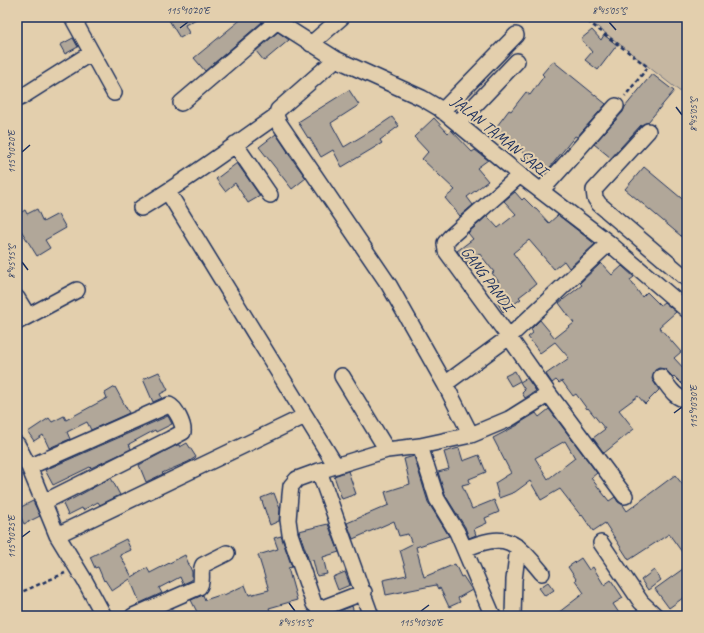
<svg xmlns="http://www.w3.org/2000/svg" width="704" height="633" font-family="Caveat,sans-serif">
<style>
.green{fill:#c6b7a1;stroke:#707380}
.building{fill:#b1a799;stroke:#1b2f5e;fill-rule:evenodd}
.lines{fill:none;stroke-linecap:round;stroke-linejoin:round}
.minor-casing{stroke:#1b2f5e;stroke-width:18}
.path{stroke:#1b2f5e;stroke-width:2.5;stroke-dasharray:4 3;stroke-linecap:butt}
.minor{stroke:#e3cfad;stroke-width:15}
.ticks{fill:none;stroke:#1b2f5e;stroke-width:1.5}
.labels{text-anchor:middle;stroke-width:4;stroke-linejoin:round;paint-order:stroke}
.street-label{font-size:16px;fill:#1b2f5e;stroke:#e3cfad}
.neatline{fill:none;stroke:#1b2f5e;stroke-width:1.5}
.ticks-label{font-size:10px;text-anchor:middle;fill:#1b2f5e}
</style>
<rect width="100%" height="100%" fill="#e3cfad"/>
<filter id="ink" filterUnits="userSpaceOnUse"><feTurbulence type="fractalNoise" baseFrequency=".025" numOctaves="2"/><feDisplacementMap in="SourceGraphic" scale="8" xChannelSelector="R" yChannelSelector="G"/><feConvolveMatrix kernelMatrix="1 2 1 2 8 2 1 2 1" color-interpolation-filters="sRGB"/></filter>
<g filter="url(#ink)">
<!-- green -->
<path class="green" d="M585,17H687V97Z"/>
<!-- building -->
<path class="building" d="M167,17H200L185,25L189,33L180,38Z
M244,17H258L262,22L205,71L194,58Z
M592,30L601,40L604,35L617,45L598,70L585,60L592,52L581,39Z
M278,32L289,40L264,61L256,51Z
M73,38L78,47L65,54L60,45Z
M553,61L606,104L577,137L575,136L547,171L494,130L509,110L511,111L526,92L530,95L544,76L542,74Z
M652,74L674,91L648,122L641,125L611,158L594,144L623,112L625,107Z
M349,90L359,105L331,123L344,147L374,129L392,117L399,126L380,140L382,143L342,167L333,150L321,157L309,137L308,138L298,122Z
M434,118L448,133L451,130L472,152L475,150L488,160L477,168L488,181L467,197L473,205L460,216L445,198L455,190L422,159L428,152L414,137Z
M276,134L288,152H287L306,178L292,189L259,147Z
M237,163L260,196L248,203L235,183L225,191L216,179Z
M644,167L687,203V241L625,189Z
M515,192L522,200L524,198L535,209H536L549,223L558,215L595,244L569,268L564,261L554,269L529,240L513,253L536,284L519,297L521,299L503,312L497,302L504,297L495,285L499,282L492,273L494,272L479,253L466,263L457,251L473,239L468,233L487,216L498,228L516,214L504,201Z
M37,209L43,222L58,214L66,228L45,240L50,248L37,256L17,224V215L25,210L27,214Z
M601,263L612,275L622,266L634,277L630,280L642,297L647,292L660,305L664,302L676,312L659,327L681,352L674,358L687,372V389L674,376L673,377L665,369L659,368L655,370L653,374L652,379L659,390L645,404L638,396L619,410L634,429L604,453L593,438L605,429L588,408L587,409L576,394L573,396L562,381L559,383L556,380L552,383L546,374L569,358L555,342L540,353L528,337L533,333L531,329L540,320L555,338L574,323L559,303L582,285L580,283Z
M515,371L520,381L511,386L505,376Z
M159,372L168,390L160,394L162,398L153,402L143,379Z
M527,378L536,391L525,398L522,393L525,390L520,382Z
M115,387L129,413L91,430L87,422L67,432L70,439L49,448L43,435L34,441L28,432L49,418L52,422L64,416L66,420L107,398L105,393Z
M549,409L597,473L591,478L609,501L615,497L618,502L623,505L627,511L675,475L687,490V559L669,534L629,560L605,523L593,531L582,515L581,516L560,489L541,500L530,481L515,492L499,498L495,483L511,473L493,438L518,425V424L536,413L539,417ZM565,441L575,458L548,479L535,458Z
M168,416L172,424L156,432L155,430L129,444L131,449L91,468L90,467L53,485L45,470Z
M187,443L196,457L188,462L162,473L163,474L146,482L139,465L177,445H179L180,447Z
M459,448L463,461L479,455L486,472L469,479L470,483L462,485L472,509L494,500L499,512L485,518L487,523L474,529L476,535L469,538L465,527L445,495L438,472L449,469L444,452Z
M414,456L428,502L449,536L416,547L424,577L455,564L461,577L463,576L472,590L458,598L460,602L449,607L440,588L438,589L436,585L386,595L383,580L407,575L400,550L412,544L408,534L399,536L394,521L353,539L347,523L389,505L385,492L410,484L404,459Z
M348,471L356,494L342,499L334,476Z
M111,478L120,495L100,505L98,502L83,510L82,508L68,515L63,504Z
M274,493L280,509L279,521L270,525L261,498Z
M33,501L40,516L24,524L17,509Z
M328,524L339,552L323,557L327,574L317,576L313,560L309,561L299,531Z
M281,536L292,567L288,568L297,600L269,608L272,616H199L191,600L203,595L205,600L223,594L224,595L245,585L249,595L269,590L258,555L278,549L274,538Z
M126,539L131,550L120,555L132,577L147,568L150,573L185,555L192,572V580L183,584L180,577L159,588L162,593L140,603L130,579L112,591L105,580L104,581L98,567L95,568L90,557Z
M581,558L589,570L593,567L604,585L611,580L623,598L613,604L621,616H554L584,593L575,580L576,579L568,567Z
M687,566V595L669,608L655,589Z
M654,570L661,580L648,590L641,580Z
M345,572L350,585L338,590L333,577Z
M548,582L554,590L545,596L539,588Z
M352,606L355,616H327Z"/>
<g class="lines">
<!-- minor casing -->
<g class="minor-casing">
<path id="minor" d="M72,17L114,93
M270,17L336,59L422,98L439,108L520,175L609,243L687,310
M311,44L342,17
M336,59L278,110L276,116L279,123L389,285L445,384L471,435
M20,98L91,53
M181,103L276,22
M442,111L516,35
M458,123L517,61
M648,131L594,190L595,198L599,204L687,279
M235,144L270,195
M520,175L450,237L445,243L446,251L509,337L549,394L625,496
M541,191L568,161L616,106
M168,192L336,466
M141,208C188,180 231,147 276,116
M17,298L28,316
M17,322L77,290
M342,376L387,450
M661,377C668,385 675,400 687,399
M445,384L509,337L609,243
M17,444L29,467L57,535L85,581L104,616
M420,446L437,499L457,532L492,614L491,616
M29,467L169,405C176,408 184,425 183,432L170,439L44,502
M319,471L371,616
M57,535L305,416
M601,543L641,602L656,616
M465,549C506,532 515,540 542,573
M364,592L320,609L314,604L290,534L288,520L290,495L291,486L297,479L319,471L387,450L420,446L471,435L509,419L549,394
M133,616L199,587C204,581 199,572 203,565L227,553
M513,616L514,580L518,547"/>
</g>
<!-- path -->
<path class="path" d="M582,17L648,67L625,96
M17,594L65,573"/>
<!-- minor -->
<use href="#minor" class="minor"/>
</g>
</g>
<!-- ticks -->
<path class="ticks" d="M609,22L616,30M180,28L188,22M676,107L682,115M22,152L30,145M22,262L28,270M674,413L682,407M22,537L30,531M289,603L295,611M421,611L429,605"/>
<g class="labels">
<!-- street labels -->
<g class="street-label">
<text transform="translate(500 135) rotate(39)" y="6">JALAN TAMAN SARI</text>
<text transform="translate(488 278) rotate(53)" y="6">GANG PANDI</text>
</g>
</g>
<!-- margin -->
<rect width="704" height="633" fill="none" stroke="#e3cfad" stroke-width="44"/>
<rect x="22" y="22" width="660" height="589" class="neatline"/>
<g class="ticks-label">
<text x="188" y="14">115°10'20"E</text>
<text x="609" y="14">8°45'05"S</text>
<text transform="translate(693 115) rotate(-90)" y="4">8°45'05"S</text>
<text transform="translate(11 152) rotate(-90)" y="4">115°10'20"E</text>
<text transform="translate(11 262) rotate(-90)" y="4">8°45'15"S</text>
<text transform="translate(693 407) rotate(-90)" y="4">115°10'30"E</text>
<text transform="translate(11 537) rotate(-90)" y="4">115°10'25"E</text>
<text x="295" y="626">8°45'15"S</text>
<text x="421" y="626">115°10'30"E</text>
</g>
</svg>
